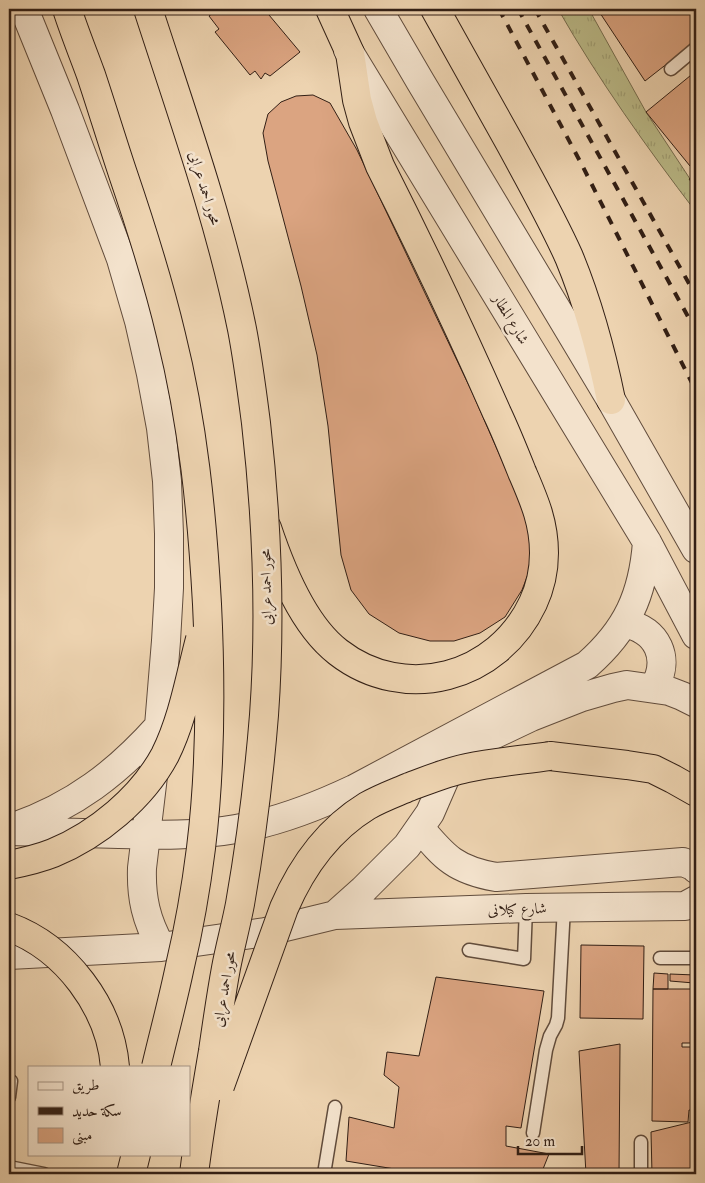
<svg xmlns="http://www.w3.org/2000/svg" width="705" height="1183" font-family="'IM FELL Double Pica',Amiri,serif">
<style>
.grass{fill:url(#grass-tufts);stroke:#766d4f}
.building{fill:#dba481;stroke:#321f15}
.lines{fill:none;stroke-linecap:round;stroke-linejoin:round}
.service-casing{stroke:#614c3c;stroke-width:15}
.tertiary-casing{stroke:#614c3c;stroke-width:30}
.motorway-casing{stroke:#321f15;stroke-width:30}
.service{stroke:#f3e2cc;stroke-width:12}
.tertiary{stroke:#f3e2cc;stroke-width:28}
.motorway{stroke:#edd3b0;stroke-width:28}
.rail{stroke:#321f15;stroke-width:4;stroke-dasharray:9 9;stroke-linecap:butt}
.motorway-bridge-casing{stroke:#321f15;stroke-width:30;stroke-linecap:butt}
.motorway-bridge{stroke:#edd3b0;stroke-width:28}
.labels{text-anchor:middle;stroke-width:5;stroke-linejoin:round;paint-order:stroke}
.street-label{font-size:15px;fill:#321f15;stroke:#f3e2cc}
</style>
<defs>
<pattern id="grass-tufts" width="24" height="20" patternUnits="userSpaceOnUse" patternTransform="scale(1.25)"><rect width="24" height="20" fill="#bbbb89"/><path d="M3 7l-1-3M5 7V3M7 7l1-3M15 17l-1-3M17 17v-4M19 17l1-3" fill="none" stroke="#a1a075"/></pattern>
</defs>
<rect width="100%" height="100%" fill="#edd3b0"/>
<filter id="stains"><feTurbulence type="fractalNoise" baseFrequency=".004" numOctaves="4"/><feColorMatrix values="0 0 0 0 .2 0 0 0 0 .09 0 0 0 0 .02 0 0 0 .5 -.17"/></filter>
<radialGradient id="worn" r=".72"><stop offset=".6" stop-color="#630" stop-opacity="0"/><stop offset="1" stop-color="#630" stop-opacity=".3"/></radialGradient>
<!-- grass -->
<path class="grass" d="M558,9H598L591,13L646,112L696,188V212C647,148 598,79 558,9Z"/>
<!-- building -->
<path class="building" d="M218,9H264L300,52L270,76L265,73L261,79L255,71L250,75L215,32L219,29L209,16Z
M606,9H696V41L645,81L600,13Z
M696,71V161L690,166L646,112Z
M313,95L330,103L357,150L472,392L526,515L533,536L532,564L522,590L505,617L480,633L454,641H430L399,633L369,614L351,590L341,555L328,426L317,355L301,286L268,161L263,133L268,114L281,102L296,96Z
M696,174V188L689,179Z
M581,945L644,946L643,1019L580,1018Z
M654,973L668,974V989H653Z
M670,974L695,975L694,983L670,981Z
M436,977L544,991L521,1128L506,1126V1146L549,1154L541,1174H425L346,1161L349,1117L394,1128L399,1087L384,1075L387,1052L419,1056Z
M653,989H696L695,1036H696V1043H682V1047H695L696,1052V1110H689L688,1122L652,1121Z
M620,1044L619,1174H586L579,1051Z
M696,1121V1174H652L651,1132Z"/>
<g class="lines">
<!-- service casing -->
<g class="service-casing">
<path id="service" d="M671,69L696,48
M469,950L524,959L526,908
M660,958H696
M9,1097L11,1081
M533,1133L546,1050L550,1036L556,1025L558,1018L564,907
M641,1142V1174
M9,1167L44,1174
M324,1174L335,1107"/>
</g>
<!-- tertiary casing -->
<g class="tertiary-casing">
<path id="tertiary" d="M24,9L65,110L121,259L139,321L151,374L161,428L167,481L169,534V588L166,641L159,726L142,868C141,898 146,920 161,947
M378,9L420,81L611,400L696,549
M348,50L647,542L696,635
M624,623C658,630 671,658 654,688
M14,827C74,806 117,773 159,726
M420,828C445,858 456,870 496,877L683,862L695,867L696,869
M9,831C45,832 82,833 119,834C158,835 197,836 236,829C278,822 316,807 354,789L587,665C627,630 643,595 647,542
M335,915L526,908L685,906L696,900
M9,955L161,947L265,932L335,915L363,890L407,846L430,813L453,760L474,744L531,717L582,697L613,688L627,685L669,691L682,696L696,703"/>
</g>
<!-- motorway casing -->
<g class="motorway-casing">
<path id="motorway" d="M435,9C460,54 486,100 511,145C531,182 552,219 569,257C588,303 601,351 611,400
M267,528C281,570 303,625 338,652C405,704 498,678 533,603C540,588 544,570 544,553C544,522 534,500 522,472C514,452 506,432 497,413C460,329 421,247 380,166L363,122L357,100L350,53L330,9
M550,756L627,765L653,769L673,779L696,792
M131,1174L136,1154"/>
</g>
<!-- service -->
<use href="#service" class="service"/>
<!-- tertiary -->
<use href="#tertiary" class="tertiary"/>
<!-- motorway -->
<use href="#motorway" class="motorway"/>
<!-- rail -->
<path class="rail" d="M499,9L582,165L696,391
M518,9L696,331
M535,9L696,296"/>
<!-- motorway-bridge casing -->
<g class="motorway-bridge-casing">
<path id="motorway-bridge" d="M67,9C74,31 83,53 91,75C102,108 112,141 123,174C141,227 158,280 171,335C193,423 202,513 207,604C211,686 211,767 201,848C196,888 189,928 180,966C173,1000 164,1033 156,1067
M148,9C182,114 220,220 242,329C248,360 252,392 256,423C267,520 271,618 264,715C259,778 251,841 240,904C236,925 230,947 226,968C221,995 217,1023 213,1051C206,1092 199,1133 194,1174
M9,865C24,862 38,859 53,853C97,835 142,798 165,755C183,719 190,677 200,639
M9,927C66,948 110,1007 115,1067
M220,1086L284,908C302,866 328,830 367,806C381,798 395,793 409,787C428,780 447,772 467,768C494,762 523,760 550,756"/>
</g>
<!-- motorway-bridge -->
<use href="#motorway-bridge" class="motorway-bridge"/>
</g>
<g class="labels">
<!-- street labels -->
<g class="street-label">
<text transform="translate(205 188) rotate(73)" y="5">محور احمد عرابى</text>
<text transform="translate(511 319) rotate(59)" y="5">شارع المطار</text>
<text transform="translate(266 587) rotate(-91)" y="5">محور احمد عرابى</text>
<text transform="translate(517 909) rotate(-2)" y="5">شارع كيلانى</text>
<text transform="translate(224 989) rotate(-80)" y="5">محور احمد عرابى</text>
</g>
</g>
<!-- margin -->
<rect width="705" height="1183" fill="none" stroke="#edd3b0" stroke-width="30"/>
<rect x="10" y="10" width="685" height="1163" fill="none" stroke="#321f15" stroke-width="2.5"/>
<rect x="15" y="15" width="675" height="1153" fill="none" stroke="#321f15"/>
<!-- legend -->
<rect x="28" y="1066" width="162" height="90" fill="#f3e2cc" stroke="#a69483"/>
<rect x="38" y="1082" width="25" height="8" fill="#f3e2cc" stroke="#a69483"/>
<text x="72" y="1090" font-size="15" fill="#321f15">طريق</text>
<rect x="38" y="1107" width="25" height="8" fill="#321f15" stroke="#a69483"/>
<text x="72" y="1116" font-size="15" fill="#321f15">سكة حديد</text>
<rect x="38" y="1128" width="25" height="15" fill="#dba481" stroke="#a69483"/>
<text x="72" y="1140" font-size="15" fill="#321f15">مبنى</text>
<!-- scale -->
<path d="M518 1146v8h64v-8" fill="none" stroke="#321f15" stroke-width="2.5"/>
<text x="525" y="1146" font-size="15" fill="#321f15" stroke="#f3e2cc" stroke-width="4" paint-order="stroke">20 m</text>
<rect width="100%" height="100%" filter="url(#stains)"/>
<rect width="100%" height="100%" fill="url(#worn)"/>
</svg>
